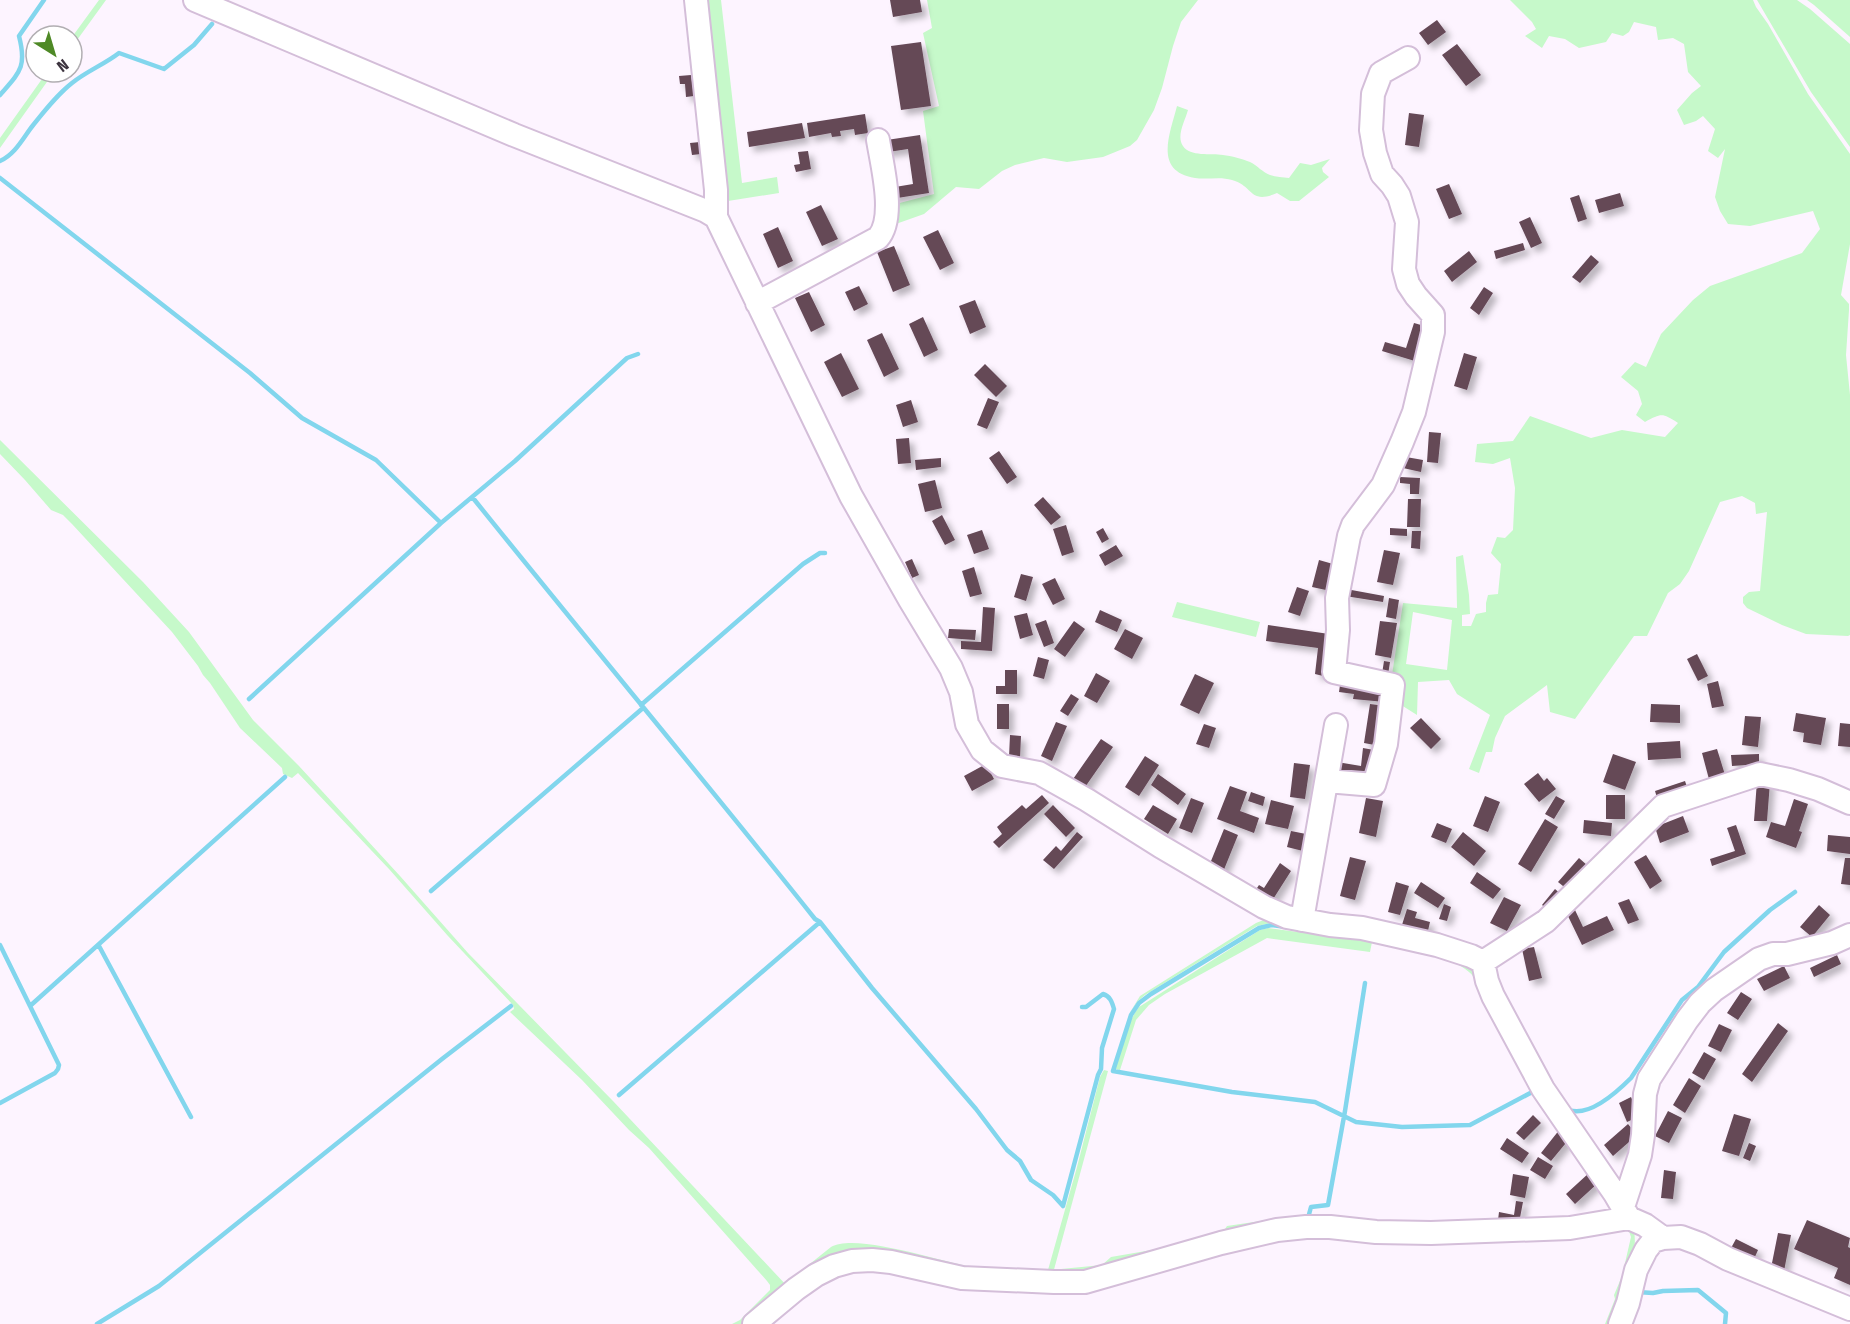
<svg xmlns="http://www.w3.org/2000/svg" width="1850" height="1324" font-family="'Fira Sans Condensed',sans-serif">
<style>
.green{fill:#c6f9ca;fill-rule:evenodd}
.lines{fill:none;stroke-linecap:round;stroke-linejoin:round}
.stream{stroke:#82d6ed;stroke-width:4.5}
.building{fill:#654857;filter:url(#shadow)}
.minor-casing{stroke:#d4bed9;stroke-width:26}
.minor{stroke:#fff;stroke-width:22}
</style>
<defs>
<filter id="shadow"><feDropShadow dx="5" dy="5" stdDeviation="3" flood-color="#0004"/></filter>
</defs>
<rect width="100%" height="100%" fill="#fdf4ff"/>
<!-- green -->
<path class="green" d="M99,0H106L72,47V37Z
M701,0H721L742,183L777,177L779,193L728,201L724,181Z
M927,0H1198L1181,22L1173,46L1162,88L1154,110L1137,140L1130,146L1103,157L1067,162L1044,158L1015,165L1002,171L979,189L956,187L924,214L893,225L892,205L934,194L923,111L939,106L923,33L932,28Z
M1510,0H1753L1756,7L1768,24L1808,94L1850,154V244L1841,295L1849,304V310L1846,355L1850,395V635L1848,636L1806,634L1782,625L1747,608L1743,603V597L1749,592L1760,591L1767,512L1756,514L1755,503L1742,496L1720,502L1689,571L1680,584L1668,593L1647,636H1634L1575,719L1550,712L1547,685L1505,716L1495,738L1492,752H1486L1479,773L1469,769L1490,715L1457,694L1449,680L1418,682L1417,715L1398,703L1402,678L1392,675L1403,603L1457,608L1456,557L1463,555L1469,595L1470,614L1462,615V626H1471L1476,614L1486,612V603L1488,595L1498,594L1501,564L1491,553L1497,537L1505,538L1513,530L1515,488L1510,458L1493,464L1475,462L1477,444L1513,441L1530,416L1591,438L1622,430L1665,437L1678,423C1662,413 1662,413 1645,422L1636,415L1642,404L1638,391L1621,377L1635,362L1646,367L1661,334L1693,300L1710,286L1802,253L1820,229L1813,211L1750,226L1728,224L1720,211L1715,197L1725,149L1718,158L1708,151L1715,129L1703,116L1696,121L1684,125L1677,110L1692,93L1701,86L1688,72L1684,44L1673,38L1658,40L1656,27L1634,22L1629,32L1623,36L1612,33L1606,42L1579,48L1565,39L1549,36L1542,48L1525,36L1536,29L1532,22ZM1413,612L1452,620L1447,670L1406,664Z
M1757,0H1797L1810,9L1850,44V147L1811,92Z
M1807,0H1850V37L1814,5Z
M47,72H54L0,148V138Z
M1177,106L1188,110C1185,121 1176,136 1183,146C1190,157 1211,153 1223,155C1231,156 1243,159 1250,162C1258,166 1262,172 1270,175C1276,177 1283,177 1289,178L1300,163L1311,165L1330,159L1322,168L1323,172L1329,177L1299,201H1290L1277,193C1249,205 1254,186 1232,180C1220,176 1207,180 1195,178C1153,171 1170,134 1177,106Z
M0,440L143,582L189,632L253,720L299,766L400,876L468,953L613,1101L788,1287L746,1324H732L740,1320L770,1290V1285L767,1281L649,1148L629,1130L582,1080L510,1012L514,1009L513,1005L448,936L389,869L298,773L292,778L283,774L282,768L240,728L210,683L203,675L198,666L172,632L72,524L63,515L51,510L25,480L0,454Z
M1177,602L1260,622L1256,637L1172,617Z
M1274,916L1302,923L1387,936L1437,949L1476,963C1481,968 1488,989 1492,997C1507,1027 1523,1056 1538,1086L1531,1088L1478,983C1475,980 1473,975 1469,972C1451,955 1397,948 1372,942L1370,952L1267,938L1165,994L1149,1005L1136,1020L1120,1070L1115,1069C1121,1048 1126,1024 1139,1007L1260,930L1268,928L1349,939V933L1275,922L1257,926L1145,995L1137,1002L1129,1014L1140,996L1256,923Z
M1104,1070L1108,1071L1052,1277L1013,1276L882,1256L791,1279L831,1247C857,1232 946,1264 979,1268C1002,1271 1025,1270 1048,1270L1077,1167L1100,1077Z
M1288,1217H1306L1058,1277L1061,1269L1102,1265L1111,1257L1163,1248L1225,1229L1227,1226Z
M1628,1228L1634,1231C1639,1258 1621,1299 1613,1324H1605L1615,1299L1614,1295L1622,1276L1631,1237Z"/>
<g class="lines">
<!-- stream -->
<path class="stream" d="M0,95C20,72 27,67 19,36L44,0
M0,161C16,154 24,136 34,124C46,109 58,94 72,83C87,71 105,64 119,53L164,69L194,45L212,24
M0,178L250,373L302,418L376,460L441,523
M473,498C586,639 702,777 815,919L820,922L872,988L976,1109L1007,1150L1020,1161L1031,1180L1053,1195L1063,1206
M249,699L441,523L515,461L627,358L638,354
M641,705L803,564L820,553H825
M431,891L643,708
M1286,927L1272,925L1259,928L1151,994L1139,1003L1131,1015L1113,1071L1232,1092L1315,1102L1356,1122L1402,1127L1470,1125L1536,1090
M0,945L59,1065L58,1069L55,1073L0,1103
M99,946L191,1117
M30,1006L285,777
M619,1095L820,922
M1569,1110C1589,1117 1617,1092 1631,1078L1682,1000L1698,987L1724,952L1770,910L1795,892
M1063,1206L1098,1075L1101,1069L1102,1048L1114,1009C1112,1002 1110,996 1103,994L1086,1007H1082
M1308,1218L1311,1207L1328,1205L1345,1111L1365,983
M1637,1292L1653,1293L1663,1291L1698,1290L1726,1313L1725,1324
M97,1324L159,1286L442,1059L511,1006"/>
</g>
<!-- building -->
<path class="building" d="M890,0H920L922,12L893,17Z
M1437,20L1446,32L1428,45L1419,33Z
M921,42L931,106L901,110L891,46Z
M1457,44L1481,75L1466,86L1442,55Z
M691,75L694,96L686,97L685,84H680L679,76Z
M1409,113L1424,115L1419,147L1405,145Z
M865,114L868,133L855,135L854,129L840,131L841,136L832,137L831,133L809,137L807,123Z
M802,123L805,138L749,147L747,132Z
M920,135L929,193L891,199L889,188L913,184L908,149L882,153L880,141Z
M700,142L701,154L692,155L690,143Z
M808,151L811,169L796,172L794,165L800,164L798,152Z
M1449,184L1462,214L1449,219L1436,189Z
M1620,193L1624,206L1599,213L1595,200Z
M1579,195L1587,219L1578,222L1570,198Z
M821,205L838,239L822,246L806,212Z
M1530,217L1542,243L1531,248L1519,222Z
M778,227L793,261L778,268L763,234Z
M938,230L954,263L940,270L923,237Z
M1523,243L1525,250L1496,259L1494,251Z
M894,246L910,285L893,292L877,252Z
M1469,251L1477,262L1452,282L1444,271Z
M1591,255L1599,262L1580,283L1572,277Z
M859,286L868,304L854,311L845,292Z
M1484,287L1493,293L1479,315L1470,308Z
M809,292L825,325L811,332L795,298Z
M975,300L986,327L970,334L959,306Z
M923,317L938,350L924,357L909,324Z
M1414,323L1428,327L1418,362L1382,351L1385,342L1406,348Z
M882,333L899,369L884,377L867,340Z
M841,353L859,389L842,397L824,362Z
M1464,353L1477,357L1467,390L1454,386Z
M985,364L1007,386L996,397L974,375Z
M988,398L999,402L987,429L977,425Z
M911,400L918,422L903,427L896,405Z
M1429,432L1441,433L1438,463L1427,462Z
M909,438L911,463L898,464L896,439Z
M999,451L1017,477L1007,484L989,458Z
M1406,457L1423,460L1421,472L1403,468Z
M941,458V467L916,470L915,460Z
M1400,477L1420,478L1419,494H1410V484L1400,483Z
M935,480L942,508L925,512L918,484Z
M1043,497L1061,517L1051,525L1034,505Z
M1408,499H1421L1420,527H1407Z
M942,515L955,540L945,545L932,521Z
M1066,525L1074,552L1062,556L1053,529Z
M1103,528L1109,539L1102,543L1096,532Z
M1390,528L1407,529V536L1390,535Z
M982,530L989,549L974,554L967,535Z
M1412,531H1421L1420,549L1411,548Z
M1116,545L1123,556L1105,566L1099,555Z
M1384,550L1400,553L1393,585L1377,582Z
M912,559L919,575L912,578L905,562Z
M1319,560L1333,564L1326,590L1312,587Z
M974,567L982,594L970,597L962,571Z
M1021,574L1033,577L1026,601L1014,597Z
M1055,578L1065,599L1053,605L1042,584Z
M1297,587L1309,591L1300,616L1288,612Z
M1346,589L1384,596L1383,602L1345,596Z
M1389,598L1399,600L1396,619L1386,617Z
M983,607L995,608L992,651L961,649V641L981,642Z
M1100,610L1122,620L1117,632L1095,622Z
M1027,613L1033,635L1020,639L1014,616Z
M1046,620L1054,643L1044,647L1035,624Z
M1074,621L1085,629L1065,657L1054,649Z
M1380,621L1397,623L1391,658L1375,655Z
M1268,625L1329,634L1323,676L1315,674L1318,648L1266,641Z
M949,629L976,630L975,640L948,638Z
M1125,629L1143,638L1132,659L1114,649Z
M1697,654L1708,676L1698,681L1687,659Z
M1038,657L1049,660L1044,679L1033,676Z
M1384,661L1390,662L1388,675L1382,674Z
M1005,670H1017V694H996V686H1005Z
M1096,673L1110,681L1097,703L1084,696Z
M1195,674L1214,683L1199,714L1180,705Z
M1341,678L1387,687L1385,702L1353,699L1354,694L1339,692Z
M1718,681L1724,706L1712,708L1707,684Z
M1071,694L1079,699L1068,716L1060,711Z
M997,704H1009V729H997Z
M1370,704L1386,706L1380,746L1364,743Z
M1651,704L1680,705V723L1650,722Z
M1796,713L1826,718L1821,745L1803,742L1804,733L1793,731Z
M1745,716L1761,717L1758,747L1742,745Z
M1421,718L1441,739L1431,749L1410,728Z
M1056,722L1067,726L1052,761L1041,756Z
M1840,723L1850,724V747L1838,746Z
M1204,724L1216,728L1209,748L1196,744Z
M1010,735L1021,736L1020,758L1009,757Z
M1101,739L1113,747L1083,790L1071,782Z
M1680,741L1681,758L1648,760L1647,743Z
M1363,748L1374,750L1369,780L1335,775L1337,762L1361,766Z
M1717,749L1726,778L1710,783L1702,753Z
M1613,754L1636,762L1625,790L1603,782Z
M1759,754V764L1732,766L1731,755Z
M1145,756L1159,765L1139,796L1125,787Z
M1294,763L1310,765L1305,799L1290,797Z
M986,764L994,779L972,791L964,776Z
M1538,773L1544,781L1547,778L1556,789L1539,802L1524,784Z
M1158,774L1186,794L1178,805L1151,785Z
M1685,781L1688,790L1658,801L1655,791Z
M1757,781L1770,782L1767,821H1754Z
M1230,786L1247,792L1240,811L1259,818L1254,833L1217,819Z
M1251,792L1265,797L1263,806L1248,801Z
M1042,795L1049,803L999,848L993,842L1002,834L997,827L1022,805L1026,809Z
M1606,795H1625V819H1606Z
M1485,796L1500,802L1488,832L1473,826Z
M1556,796L1565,801L1554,819L1545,814Z
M1191,798L1204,803L1192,833L1179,828Z
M1366,798L1383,801L1376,837L1359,833Z
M1794,799L1808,804L1799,831L1802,832L1796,848L1766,837L1771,822L1785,826Z
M1271,800L1294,806L1288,829L1265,824Z
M1053,805L1075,828L1066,837L1044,814Z
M1153,805L1177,819L1168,834L1144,819Z
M1683,816L1689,832L1660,843L1655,827Z
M1545,819L1558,827L1531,872L1518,864Z
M1584,820L1612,823L1611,836L1583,833Z
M1437,823L1452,829L1446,843L1431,837Z
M1736,825L1746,854L1712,866L1710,859L1735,851L1727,828Z
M1224,829L1238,835L1223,872L1209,866Z
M1291,831L1311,835L1307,852L1287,847Z
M1077,832L1083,837L1054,869L1043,860L1056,846L1061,851Z
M1463,832L1486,851L1474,866L1451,847Z
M1828,835L1850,837V854L1827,851Z
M1646,855L1662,881L1650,889L1634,862Z
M1350,857L1366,861L1355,900L1340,896Z
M1579,858L1588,866L1568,890L1558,882Z
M1845,858H1850V885L1841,884Z
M1280,863L1291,871L1270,904L1253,894L1259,885L1264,888Z
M1477,872L1501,889L1493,899L1470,883Z
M1396,882L1409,886L1400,915L1388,912Z
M1421,882L1445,898L1438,908L1414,893Z
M1555,889L1563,896L1551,912L1542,905Z
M1504,897L1521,905L1507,931L1490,923Z
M1629,899L1639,920L1628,924L1618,903Z
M1444,904L1451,907L1447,921L1439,919Z
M1819,905L1830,915L1812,937L1800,927Z
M1407,909L1417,912L1415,918L1430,922L1427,935L1401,928Z
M1575,910L1583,927L1607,916L1614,930L1582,945L1567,914Z
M1534,947L1542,978L1529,981L1522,949Z
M1837,955L1841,964L1814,977L1810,968Z
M1784,966L1790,978L1764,991L1757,979Z
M1741,992L1752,999L1738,1020L1727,1013Z
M1778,1023L1788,1031L1752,1082L1742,1074Z
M1719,1024L1732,1030L1721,1052L1708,1046Z
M1704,1052L1716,1059L1704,1080L1692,1073Z
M1689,1078L1701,1086L1685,1113L1673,1105Z
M1631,1097L1640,1116L1627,1122L1619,1103Z
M1668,1111L1682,1118L1669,1143L1655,1136Z
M1734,1114L1751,1119L1739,1156L1722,1151Z
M1533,1115L1541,1123L1524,1140L1516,1133Z
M1628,1124L1637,1135L1613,1156L1604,1145Z
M1560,1129L1570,1138L1551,1161L1541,1153Z
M1507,1138L1529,1153L1522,1163L1500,1149Z
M1749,1143L1756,1146L1750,1161L1743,1158Z
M1538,1157L1553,1166L1545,1179L1530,1170Z
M1664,1170L1676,1172L1673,1199L1661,1198Z
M1589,1173L1598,1183L1575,1204L1566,1194Z
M1513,1174L1529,1177L1525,1198L1510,1195Z
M1516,1201L1523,1202L1519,1223L1498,1220L1499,1212L1514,1215Z
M1807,1220L1850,1238L1848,1247L1850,1248V1285L1834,1278L1838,1268L1794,1249Z
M1778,1233L1791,1235L1784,1271L1771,1268Z
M1736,1239L1758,1250L1754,1259L1731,1248Z"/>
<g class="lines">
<!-- minor casing -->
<g class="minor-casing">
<path id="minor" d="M195,0L514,135L706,211L716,217L851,496L910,600L951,668L961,692L967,724L982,750L1002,766L1039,773L1087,800L1160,846L1264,907L1287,917L1330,925L1362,928L1437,945L1471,956L1483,962L1487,981L1493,996L1543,1089L1615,1194L1629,1218
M696,0L716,190V217
M757,303L878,238C896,218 882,165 878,140
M1327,781L1374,785L1386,744L1393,685L1334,672L1338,630L1337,598L1349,536L1353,525L1383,485L1402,442L1414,412L1433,332V315L1416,296L1408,284L1404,269L1407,222L1399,196L1392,185L1382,174L1375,153L1371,130L1373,94L1381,73L1408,58
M1302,920L1336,725
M1483,962L1546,921L1663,806L1760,774L1789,780L1818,789L1850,803
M1623,1207L1640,1155L1643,1135L1645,1094L1649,1079L1687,1020L1700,1003L1714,990L1759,959L1773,954H1787L1832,943L1850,935
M754,1324L796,1289L816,1275L834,1266L852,1261L872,1260L891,1262L962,1278L1054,1282H1085L1221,1243L1277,1230L1306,1227H1330L1376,1232L1431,1233L1570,1228L1629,1218L1645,1225L1663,1238
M1620,1324L1628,1303L1636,1270L1646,1250L1653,1241L1663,1238L1681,1237L1700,1244L1728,1259L1850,1309"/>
</g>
<!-- minor -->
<use href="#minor" class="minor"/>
</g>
<!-- north arrow -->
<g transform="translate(54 54) rotate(143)"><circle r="28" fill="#ffffff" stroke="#b1aeb2" stroke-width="1.5"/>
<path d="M0-4.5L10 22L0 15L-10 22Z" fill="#4e8926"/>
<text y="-9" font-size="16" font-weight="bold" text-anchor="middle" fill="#3d343f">N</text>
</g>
</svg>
